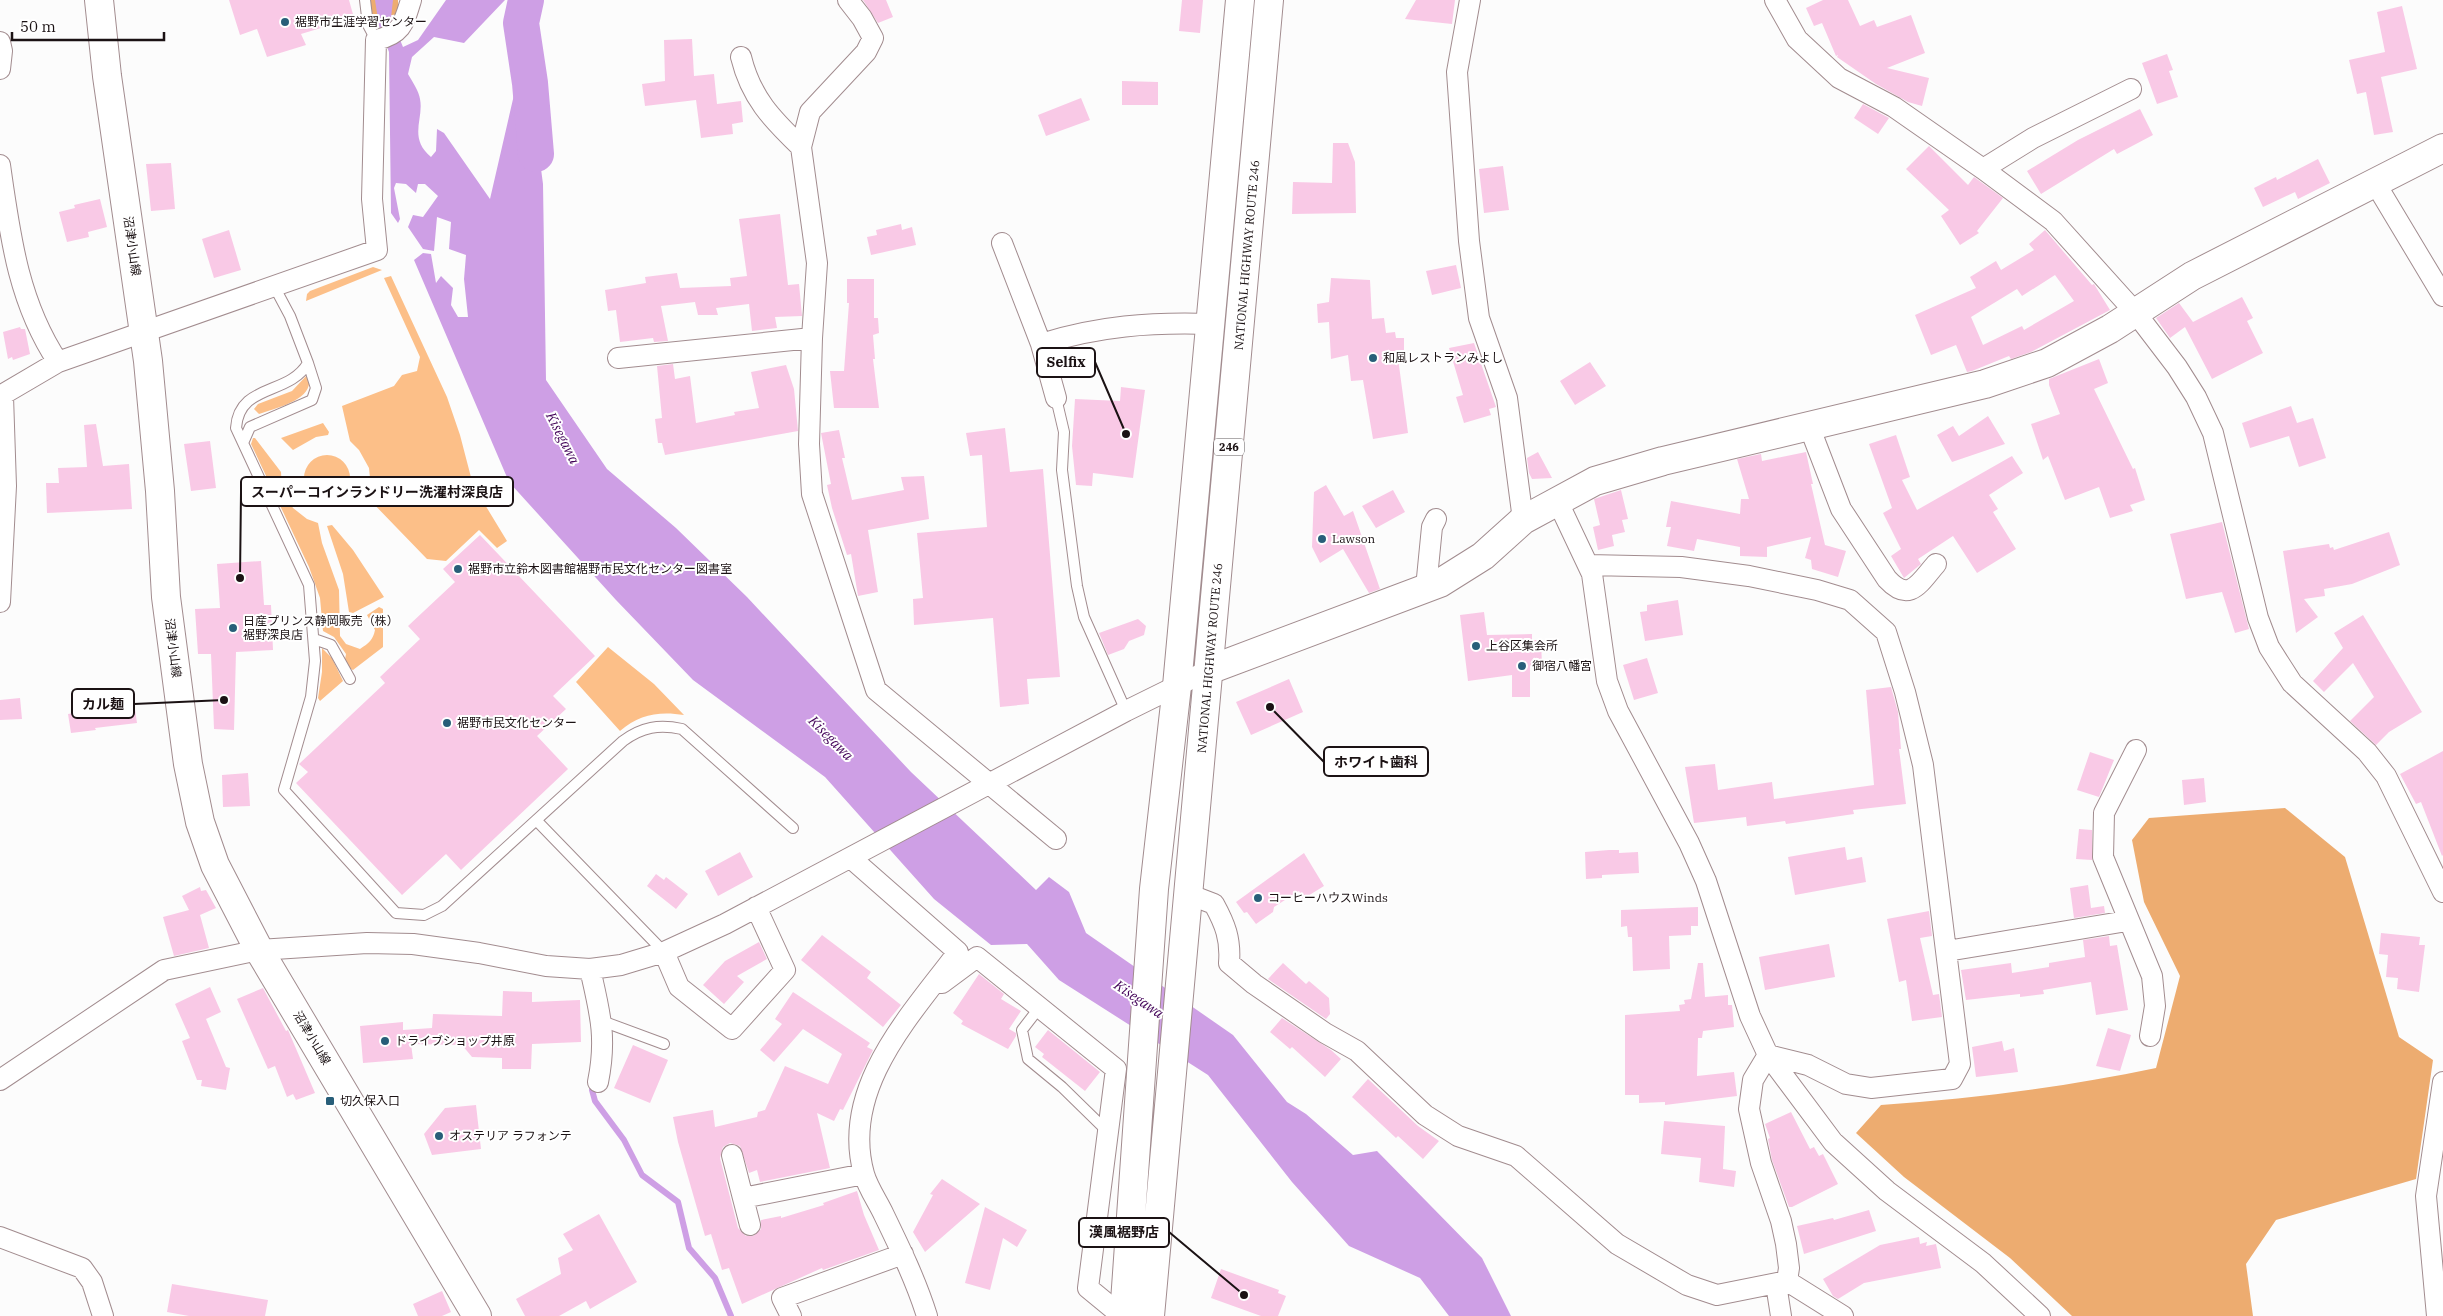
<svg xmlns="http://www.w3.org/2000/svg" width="2443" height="1316" font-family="'IBM Plex Serif','Noto Sans JP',serif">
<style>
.green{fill:#fcbf88}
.forest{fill:#edac70}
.water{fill:#ce9fe5}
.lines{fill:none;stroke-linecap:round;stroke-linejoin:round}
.stream{stroke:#ce9fe5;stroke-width:6}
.river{stroke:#ce9fe5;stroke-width:36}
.building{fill:#f9c9e6;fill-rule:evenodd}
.lane-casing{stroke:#a28c8f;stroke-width:12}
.street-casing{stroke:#a28c8f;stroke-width:22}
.secondary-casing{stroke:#a28c8f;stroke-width:30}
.highway-casing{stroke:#a28c8f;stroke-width:30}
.lane{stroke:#fff;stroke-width:10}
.street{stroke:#fff;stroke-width:20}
.secondary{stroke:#fff;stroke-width:28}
.highway{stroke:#fff;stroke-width:28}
.poi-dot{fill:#285e79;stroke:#fff;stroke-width:2}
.labels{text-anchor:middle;stroke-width:4;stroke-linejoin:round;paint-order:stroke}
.shield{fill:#fff;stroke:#5f595a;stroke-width:1}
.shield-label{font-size:11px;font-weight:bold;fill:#1b1214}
.poi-label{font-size:12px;fill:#1b1214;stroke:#fff;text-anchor:start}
.street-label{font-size:12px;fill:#1b1214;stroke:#fff}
.water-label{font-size:14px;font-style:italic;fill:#410157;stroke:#fff}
.leader{fill:none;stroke:#1b1214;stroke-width:2}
.callout-dot{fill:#1b1214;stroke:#fff;stroke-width:2}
.callout{fill:#fff;stroke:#1b1214;stroke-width:2}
.callout-label{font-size:14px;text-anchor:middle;font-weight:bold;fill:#1b1214}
</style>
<rect width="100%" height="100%" fill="#fcfcfc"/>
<!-- green -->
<path class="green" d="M373,267L382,270L306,301L307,294L310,291Z
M391,276L447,397L460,435L473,485L507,541L497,548L479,530L446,561L427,559L367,497L371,488L369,468L359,450L350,441L342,406L394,386L402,375L417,371L420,357L384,278Z
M308,374C317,400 277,407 259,414L254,409L258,404L292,391Z
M323,423L329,432L328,435L316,437L293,450L281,438Z
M253,438H255L281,472L282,490L293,508L307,519L318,523L322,543L339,590L340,636L346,644L360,649C369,643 373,640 375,630L367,615L379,607L383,609V647L353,670L344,665L346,654L334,637L323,631L320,598L309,567L251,444Z
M304 478a23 23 0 1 1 46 0a23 23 0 1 1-46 0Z
M332,525L353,550L384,597L353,613L349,612L343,574L327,526Z
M608,647L654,684L684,715C660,711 639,714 620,731L576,682Z
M322,648L332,658L343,681L320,701L318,698L322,672Z"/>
<!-- forest -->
<path class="forest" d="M366,0H398L399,14L371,18Z
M2285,808L2345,857L2399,1037L2433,1060L2416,1179L2276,1220L2246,1264L2253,1316H2072L2010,1258L1904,1177L1856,1133L1881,1105C1974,1099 2065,1087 2156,1068L2180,976L2144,902L2132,840L2149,818Z"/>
<!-- water -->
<path class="water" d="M375,0H393L391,18L403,47L418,40L446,0H505L464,43L434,37L412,57L408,74C412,81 419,91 420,99C424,119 408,138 431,157L436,151L437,129L444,133L490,199L525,47L543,184L546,380L607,469L676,528L747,597L911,772L1036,890L1049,877L1069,892L1086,933L1233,1035L1287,1102L1306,1114L1353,1155L1377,1151L1482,1258L1511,1316H1449L1420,1278L1349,1246L1292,1182L1208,1075L1059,980L1027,944L991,945L934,899L825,777L693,680L616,600L509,482L414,260L423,253L431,254L436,283L441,276L453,288L451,305L458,317H468L464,279L466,255L449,249L451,222L437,217L434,251L423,249L408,227L413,215L423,217L438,196L425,184H418L416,193L406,184L396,183L394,188L400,219L398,223L391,213L389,52L379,26Z"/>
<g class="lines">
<!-- stream -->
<path class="stream" d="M592,1090L595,1101L624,1140L642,1175L678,1202L689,1248L715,1278L731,1316"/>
<!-- river -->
<path class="river" d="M526,0L521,23L530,83L536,154"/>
</g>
<!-- building -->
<path class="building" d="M229,0H349L354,18L301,34L306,45L267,57L257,29L240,35Z
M863,0H886L893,17L878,23Z
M1182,0H1203L1200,33L1179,31Z
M1416,0H1455L1452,24L1405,19Z
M1823,0H1848L1860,26L1874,20L1877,27L1911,15L1925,53L1887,68L1929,78L1922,106L1908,102L1876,84L1837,57L1838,55L1836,56L1822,23L1814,26L1806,8Z
M2402,6L2417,69L2381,77L2393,132L2374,135L2366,92L2357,94L2349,60L2385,52L2377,12Z
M692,39L694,76L714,74L717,104L741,101L743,122L732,124L733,134L701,138L696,100L645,106L642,84L665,81L664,40Z
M2167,54L2173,70L2169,71L2178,97L2157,104L2142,63Z
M1122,81L1158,82V105H1122Z
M1081,98L1090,120L1046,136L1038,115Z
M1863,104L1889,118L1878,134L1854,118Z
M2140,109L2153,135L2117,154L2114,149L2041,194L2027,171L2078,140Z
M1333,143H1348L1355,162L1356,213L1292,214L1293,182L1332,183Z
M1929,146L1968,185L1974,177L2003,198L1977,231L1979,233L1960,245L1941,216L1949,210L1906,169Z
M2318,159L2330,183L2298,199L2295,192L2263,207L2254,188L2276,177L2277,180Z
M171,163L175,209L151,211L146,164Z
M1503,166L1509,210L1484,213L1479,169Z
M100,199L107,227L88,232L89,237L67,242L59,212L75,208L74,205Z
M780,214L788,285L799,284L802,316L775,317L777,328L752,331L749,304L716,308L718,315H698L695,302L661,306L668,341L654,342L653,338L620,342L616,310L608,311L605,290L646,283L645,277L677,273L680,288L731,286L730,278L747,276L739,219Z
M901,224L902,230L912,227L916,245L871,255L867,237L877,235L876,230Z
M229,230L241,270L214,278L202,239Z
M2045,230L2092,285L2094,284L2110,310L2031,352L2011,359L2009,356L1972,371L1967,372L1956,345L1931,355L1915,315L1976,288L1970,277L1996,261L2001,270L2034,250L2029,244ZM2055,275L2074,301L2024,330L2022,326L1983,345L1971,317L2017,289L2022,296Z
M1456,265L1461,288L1432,295L1426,271Z
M1331,278L1370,280L1372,319L1384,318L1386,333L1395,332L1396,338H1404V356L1398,358L1408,433L1373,439L1363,380L1351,381L1348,355L1331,359L1329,322L1318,323L1317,304L1329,302Z
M847,279H874V318H878L879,333L873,335L875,359H873L879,408H834L830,371H844L849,303H847Z
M2242,297L2253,318L2247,321L2263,353L2212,379L2185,327L2170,338L2156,318L2179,303L2193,322L2191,323Z
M20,327L21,329H25L30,354L13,360L12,357L8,359L3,332Z
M1474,343L1496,407L1489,409L1491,415L1464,423L1456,397L1463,395L1449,348Z
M2099,359L2108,383L2094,389L2133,469L2135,468L2145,500L2130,505L2133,511L2110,518L2099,487L2065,500L2048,456L2043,460L2031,424L2060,414L2049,385V379Z
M1590,362L1606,386L1575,405L1560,381Z
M673,364L675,379L690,376L696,423L735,415L734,412L759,408L751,372L786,365L794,389L798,431L665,455L662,443H658L655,419L662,418L657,366Z
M1121,387L1145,390L1133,478L1093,473L1092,486L1076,485L1072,446L1075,399L1120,401Z
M2291,406L2297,423L2313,418L2326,458L2299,467L2289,436L2250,448L2242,423Z
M1988,416L2005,444L1952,462L1937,435L1953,426L1959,436Z
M96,424L103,466L129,464L132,509L47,513L46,483H59L58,468L87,467L84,425Z
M1005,428L1010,472L1043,469L1060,677L1027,679L1029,704L1000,707L993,618L914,625L913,599L923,598L917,533L987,527L982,455L970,456L966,433Z
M839,430L845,458H842L852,500L904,490L901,477L924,476L929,519L868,530L878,592L858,596L851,554L847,555L832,508L827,485L831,484L821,433Z
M1896,435L1910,477L1902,480L1917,510L2012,456L2023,473L1989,495L1998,509L1993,512L2016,549L1977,573L1953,536L1918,559L1921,564L1904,578L1891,556L1901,549L1883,513L1892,508L1869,444Z
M210,441L216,488L191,491L184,444Z
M1538,452L1552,478L1532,479L1529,473L1527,458Z
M1806,452L1813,484H1811L1825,545L1846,551L1838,577L1812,569L1811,560L1805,558L1811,537L1767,547V557L1740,556V547L1697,539L1694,551L1667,546L1671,527H1666L1671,501L1740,514L1741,499H1749L1737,459L1761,454L1762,461Z
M1326,485L1344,516L1353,511L1380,589L1369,593L1343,549L1320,563L1312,547L1314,492Z
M1393,490L1405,512L1376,528L1362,506Z
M1621,490L1628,519L1622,520L1625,532L1612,535L1614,546L1598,550L1593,527L1600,525L1594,499Z
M2222,522L2249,629L2235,633L2222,592L2186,599L2170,534Z
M2389,532L2400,565L2352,584L2324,589L2325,596L2304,599L2318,617L2296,633L2283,551L2329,544L2330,548L2333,547L2334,550Z
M480,535L595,656L553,696L566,709L537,736L568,769L461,870L446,854L402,895L296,783L308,772L299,764L385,683L380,677L420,639L408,626L455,582L443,569Z
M261,561L264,605H271L273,650L236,652L234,730L214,729L211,654H198L195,609L220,608L217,564Z
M1678,600L1683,635L1645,641L1640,612L1647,611V605Z
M1484,612L1487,635L1532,634V640H1541L1542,666H1530V697H1512V675L1468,681L1460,615Z
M2363,615L2422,712L2389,732L2376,745L2350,721L2374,697L2353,663L2324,692L2313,681L2343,648L2334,633Z
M1138,619L1146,626L1144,635L1129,641L1124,649L1108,655L1099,633Z
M1647,658L1658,693L1634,700L1623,665Z
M1289,679L1303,712L1251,735L1236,702Z
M1891,687L1898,712L1901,749H1899L1906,804L1853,810L1854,814L1786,824L1785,821L1747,826L1746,817L1694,823L1685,767L1715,764L1718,790L1772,782L1774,799L1874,785L1866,690Z
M20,698L22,719L0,720V700Z
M134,702L137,723L95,728L96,730L71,733L68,714L103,708L102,705Z
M2443,751V855L2442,856L2421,802L2416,804L2400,774Z
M2090,752L2114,760L2099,797L2077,790Z
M248,773L250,806L223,807L222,775Z
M2204,778L2206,802L2184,805L2182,780Z
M2079,829L2092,830V860L2076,859Z
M1845,847L1847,860L1862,857L1866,882L1795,895L1788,857Z
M1609,850H1619V853L1638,852L1639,873L1602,875V878L1586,879L1585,852Z
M740,852L753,877L718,896L705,871Z
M1304,853L1324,886L1303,899L1299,891L1274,907L1273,912L1256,924L1247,912L1244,913L1236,902Z
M656,874L664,880L666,877L688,894L676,909L647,886Z
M2088,885L2091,908L2104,906L2105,913L2074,918L2070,888Z
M200,887L201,891L206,890L216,908L200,915L209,948L174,956L163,917L189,910L182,896Z
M1698,907V926H1691V935L1669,936L1670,969L1633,971L1632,937H1628L1627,926L1621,927V910Z
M1929,911L1932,936L1920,938L1933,995L1939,994L1942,1017L1912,1021L1906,980L1899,982L1887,919Z
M2381,933L2420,937L2419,945H2425L2419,992L2397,989L2398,978L2386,977L2388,955L2379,954Z
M822,935L871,972L867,978L901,1005L883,1027L801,960Z
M2109,936L2110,946L2117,945L2128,1010L2096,1015L2091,982L2043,990L2044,994L2020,997V994L1966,1000L1961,970L2011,963L2012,973L2049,967V963L2085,957L2083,940Z
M759,942L767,959L737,976L744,982L724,1004L703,985L725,961Z
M1829,944L1835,977L1765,990L1759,957Z
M1283,963L1306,984L1309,981L1329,998L1330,1014L1326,1019L1268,979Z
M1698,963H1703L1705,997L1728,995V1005H1732L1734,1027L1703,1031L1702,1038H1698L1697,1076L1734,1072L1737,1096L1665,1105V1102L1639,1103V1095H1625V1015L1680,1011L1679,1005L1685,1004L1684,1000L1691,999Z
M979,974L1004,994L1001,999L1021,1011L1009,1029L1016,1033V1036L1008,1049L961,1024L963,1021L953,1013Z
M210,987L221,1012L206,1019L226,1067L230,1068L226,1090L201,1086L202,1080H197L182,1041L190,1038L175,1004Z
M263,988L286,1031L288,1030L315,1093L296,1100L293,1094L287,1097L275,1066L268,1069L237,999Z
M503,991L532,992V1002L580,1000L581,1042L532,1044L531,1069H502V1058L472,1057L462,1045L411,1044L413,1059L363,1063L360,1026L403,1022V1030L432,1028L433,1014L502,1016Z
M793,992L870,1043L867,1047L873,1050L843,1110L840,1109L834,1121L817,1113L830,1168L760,1182L757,1170L749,1173L740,1146L730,1143L723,1147L720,1158L738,1228L746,1236H753L761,1229V1220L781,1216V1218L824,1205L823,1203L857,1191L864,1215L879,1250L823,1270L822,1268L742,1304L729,1268L722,1270L711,1234L705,1236L678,1142L673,1117L713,1110L715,1127L757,1117L758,1112L765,1110L785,1066L828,1084L842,1054L803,1029L774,1062L760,1050L782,1024L775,1019Z
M1282,1018L1331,1050L1341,1059L1325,1077L1292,1047L1290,1049L1270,1032Z
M2108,1028L2131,1035L2120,1071L2096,1066Z
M1048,1030L1100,1072L1085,1091L1042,1057L1044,1054L1035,1047Z
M2002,1041L2004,1051L2014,1048L2018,1072L1976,1077L1972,1047Z
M633,1045L668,1060L650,1103L614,1088Z
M1368,1079L1418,1126L1439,1141L1423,1159L1398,1136L1396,1138L1352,1097Z
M476,1105L481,1149L432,1155L424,1134L445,1108Z
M1791,1112L1810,1149L1814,1147L1819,1156L1823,1154L1838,1184L1792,1207H1789L1772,1160L1768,1139L1770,1138L1765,1124Z
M1664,1121L1725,1126L1723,1169L1736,1171L1734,1187L1699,1182L1701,1158L1661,1154Z
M942,1179L980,1204L925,1252L913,1232L933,1195L930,1194Z
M985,1207L1027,1230L1017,1247L1003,1238L990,1290L965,1283Z
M1869,1210L1876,1231L1804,1254L1797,1226L1833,1218L1834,1220Z
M599,1214L637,1282L590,1309L586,1301L559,1316H525L516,1299L561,1274L558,1258L573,1250L563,1234Z
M1919,1237L1920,1244L1927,1242L1926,1246L1936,1244L1941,1268L1864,1283L1838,1299L1833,1296L1823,1279L1880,1245Z
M1221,1269L1279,1290L1278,1293L1286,1296L1278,1316H1261L1211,1298Z
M172,1284L268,1300L265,1316H189L167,1312Z
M442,1291L451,1312L442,1316H418L413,1304Z"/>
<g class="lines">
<!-- lane casing -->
<g class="lane-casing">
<path id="lane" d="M365,0L368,25L376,40
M274,286L290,316L308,363C289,396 239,383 236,428L309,585L315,661L311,697L284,790L396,913L424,915L442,906L623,741C642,727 659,724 682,729L793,828
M1056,398L1064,432L1062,470L1077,586L1084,617L1126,711
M243,443L250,427L312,400L316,388L308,363
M314,639L331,645L350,679
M537,821L664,952
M1039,1008L1022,1030L1028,1059L1062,1087L1108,1132
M602,1021L664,1044"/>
</g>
<!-- street casing -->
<g class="street-casing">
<path id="street" d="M848,0L862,18L873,38L866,52L810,112L801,147L817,263L812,338L809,444L812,494L876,690L1056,839
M1470,0L1457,72L1469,241L1479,318L1507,398L1523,520
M1775,0L1797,39L1839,78L1894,107L1983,169L2053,221L2135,312L2177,367L2196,397L2213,433L2258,618L2269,647L2292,683L2367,752L2386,776L2443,892
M0,42L2,51L0,69
M741,57C751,98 772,119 801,147
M0,165C10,235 18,302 58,362
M1983,169L2033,138L2131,89
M2374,181L2443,296
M1002,243L1041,344L1056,398
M1041,344C1098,326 1151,322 1211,324
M618,358L812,338
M0,396L58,362L377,250L372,199L376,40C402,34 404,23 411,0
M1809,426L1841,509L1887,579C1910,604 1920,582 1936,564
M1557,500L1592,574L1607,681L1618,711L1689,843L1706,881L1750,1016L1768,1055L1833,1142L1887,1191L1983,1263L2040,1316
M1588,565L1681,567L1749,576L1817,590L1850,600L1886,632L1905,692L1923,765L1960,1064L1952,1079L1871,1088L1846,1084L1808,1065L1768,1055L1753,1080L1749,1109L1761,1163L1781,1221L1786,1244L1789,1268L1787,1281
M1426,588L1432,527L1436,519
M0,602L6,486L3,396
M2136,750L2104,813L2103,857L2152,976L2155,1006L2150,1036
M852,859L958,952C911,1015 840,1088 864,1174C868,1188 878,1202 884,1215C900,1248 916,1281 927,1316
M1188,894L1214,904C1225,924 1231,939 1229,963L1254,984L1325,1033L1357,1051L1425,1115L1458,1136L1516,1156L1617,1244L1687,1285L1717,1295L1787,1281L1843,1316
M1947,951L2127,921
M664,952L679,987L732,1029L785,970L756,907
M590,969C600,1013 607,1037 598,1082
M942,983L977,957L1116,1069L1088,1288L1122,1316
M0,1080L164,970L259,950L367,943L413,944L479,953L546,966L590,969L621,965L664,952L725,924L1126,711L1209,670
M732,1155L743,1198L864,1174
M743,1198L750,1225
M0,1237L82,1268L92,1282L103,1316
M1776,1284L1781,1316
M791,1316L782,1298L903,1254
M2437,1316L2426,1196L2443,1082"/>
</g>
<!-- secondary casing -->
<g class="secondary-casing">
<path id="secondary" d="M99,0L107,76L148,361L160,491L166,597L188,764L200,822L215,865L259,950L477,1316
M1209,670L1440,583L1483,556L1523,520L1595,481L1663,461L1985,384L2047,363L2110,329L2192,276L2443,148"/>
</g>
<!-- highway casing -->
<g class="highway-casing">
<path id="highway" d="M1124,1316L1154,889L1177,686L1240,0
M1150,1316L1269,0"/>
</g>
<!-- lane -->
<use href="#lane" class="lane"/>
<!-- street -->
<use href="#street" class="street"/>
<!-- secondary -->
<use href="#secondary" class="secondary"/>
<!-- highway -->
<use href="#highway" class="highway"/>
</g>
<!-- markers -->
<g class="poi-dot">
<circle cx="285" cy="22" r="5"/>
<circle cx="1373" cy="358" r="5"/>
<circle cx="1322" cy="539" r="5"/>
<circle cx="458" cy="569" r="5"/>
<circle cx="233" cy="628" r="5"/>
<circle cx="1476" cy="646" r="5"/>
<circle cx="1522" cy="666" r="5"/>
<circle cx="447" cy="723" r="5"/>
<circle cx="1258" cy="898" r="5"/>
<circle cx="385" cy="1041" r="5"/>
<rect x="325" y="1096" width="10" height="10" rx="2.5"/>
<circle cx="439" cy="1136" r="5"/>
</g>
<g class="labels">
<!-- shield labels -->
<rect class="shield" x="1214" y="438.5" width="30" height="17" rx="4"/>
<g class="shield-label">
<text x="1229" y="451">246</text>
</g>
<!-- poi labels -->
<g class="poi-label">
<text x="295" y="26">裾野市生涯学習センター</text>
<text x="1383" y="362">和風レストランみよし</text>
<text x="1332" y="543">Lawson</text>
<text x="468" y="573">裾野市立鈴木図書館裾野市民文化センター図書室</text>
<text x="243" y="625">日産プリンス静岡販売（株）<tspan x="243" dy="14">裾野深良店</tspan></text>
<text x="1486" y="650">上谷区集会所</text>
<text x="1532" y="670">御宿八幡宮</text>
<text x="457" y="727">裾野市民文化センター</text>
<text x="1268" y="902">コーヒーハウスWinds</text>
<text x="395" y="1045">ドライブショップ井原</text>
<text x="340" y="1105">切久保入口</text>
<text x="449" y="1140">オステリア ラフォンテ</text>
</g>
<!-- street labels -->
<g class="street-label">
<text transform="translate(132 246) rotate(82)" y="4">沼津小山線</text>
<text transform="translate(1247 255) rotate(-85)" y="4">NATIONAL HIGHWAY ROUTE 246</text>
<text transform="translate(173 648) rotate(83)" y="4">沼津小山線</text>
<text transform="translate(1210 658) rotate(-85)" y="4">NATIONAL HIGHWAY ROUTE 246</text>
<text transform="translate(312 1038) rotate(59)" y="4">沼津小山線</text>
</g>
<!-- water labels -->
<g class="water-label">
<text transform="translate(563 438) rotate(63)" y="5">Kisegawa</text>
<text transform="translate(831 738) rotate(45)" y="5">Kisegawa</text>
<text transform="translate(1139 999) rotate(34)" y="5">Kisegawa</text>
</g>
</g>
<!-- callouts -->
<path class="leader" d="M1126 434L1095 362M240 578L241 492M224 700L134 704M1270 707L1324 762M1244 1295L1169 1232"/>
<g class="callout-dot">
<circle cx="1126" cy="434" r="5"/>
<circle cx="240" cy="578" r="5"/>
<circle cx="224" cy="700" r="5"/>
<circle cx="1270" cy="707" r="5"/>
<circle cx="1244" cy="1295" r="5"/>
</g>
<g class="callout">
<rect x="1037" y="348" width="58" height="29" rx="5"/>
<rect x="241" y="477" width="272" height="29" rx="5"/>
<rect x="72" y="689" width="62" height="29" rx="5"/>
<rect x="1324" y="747" width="104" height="29" rx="5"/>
<rect x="1079" y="1218" width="90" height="29" rx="5"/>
</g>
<g class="callout-label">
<text x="1066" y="367">Selfix</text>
<text x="377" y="497">スーパーコインランドリー洗濯村深良店</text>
<text x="103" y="709">カル麺</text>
<text x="1376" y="767">ホワイト歯科</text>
<text x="1124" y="1237">漢風裾野店</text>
</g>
<!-- scale -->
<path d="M12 32v8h152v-8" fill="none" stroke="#1b1214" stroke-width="2.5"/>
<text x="20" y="32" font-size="15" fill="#1b1214" stroke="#ffffff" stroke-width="4" paint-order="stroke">50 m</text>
</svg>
